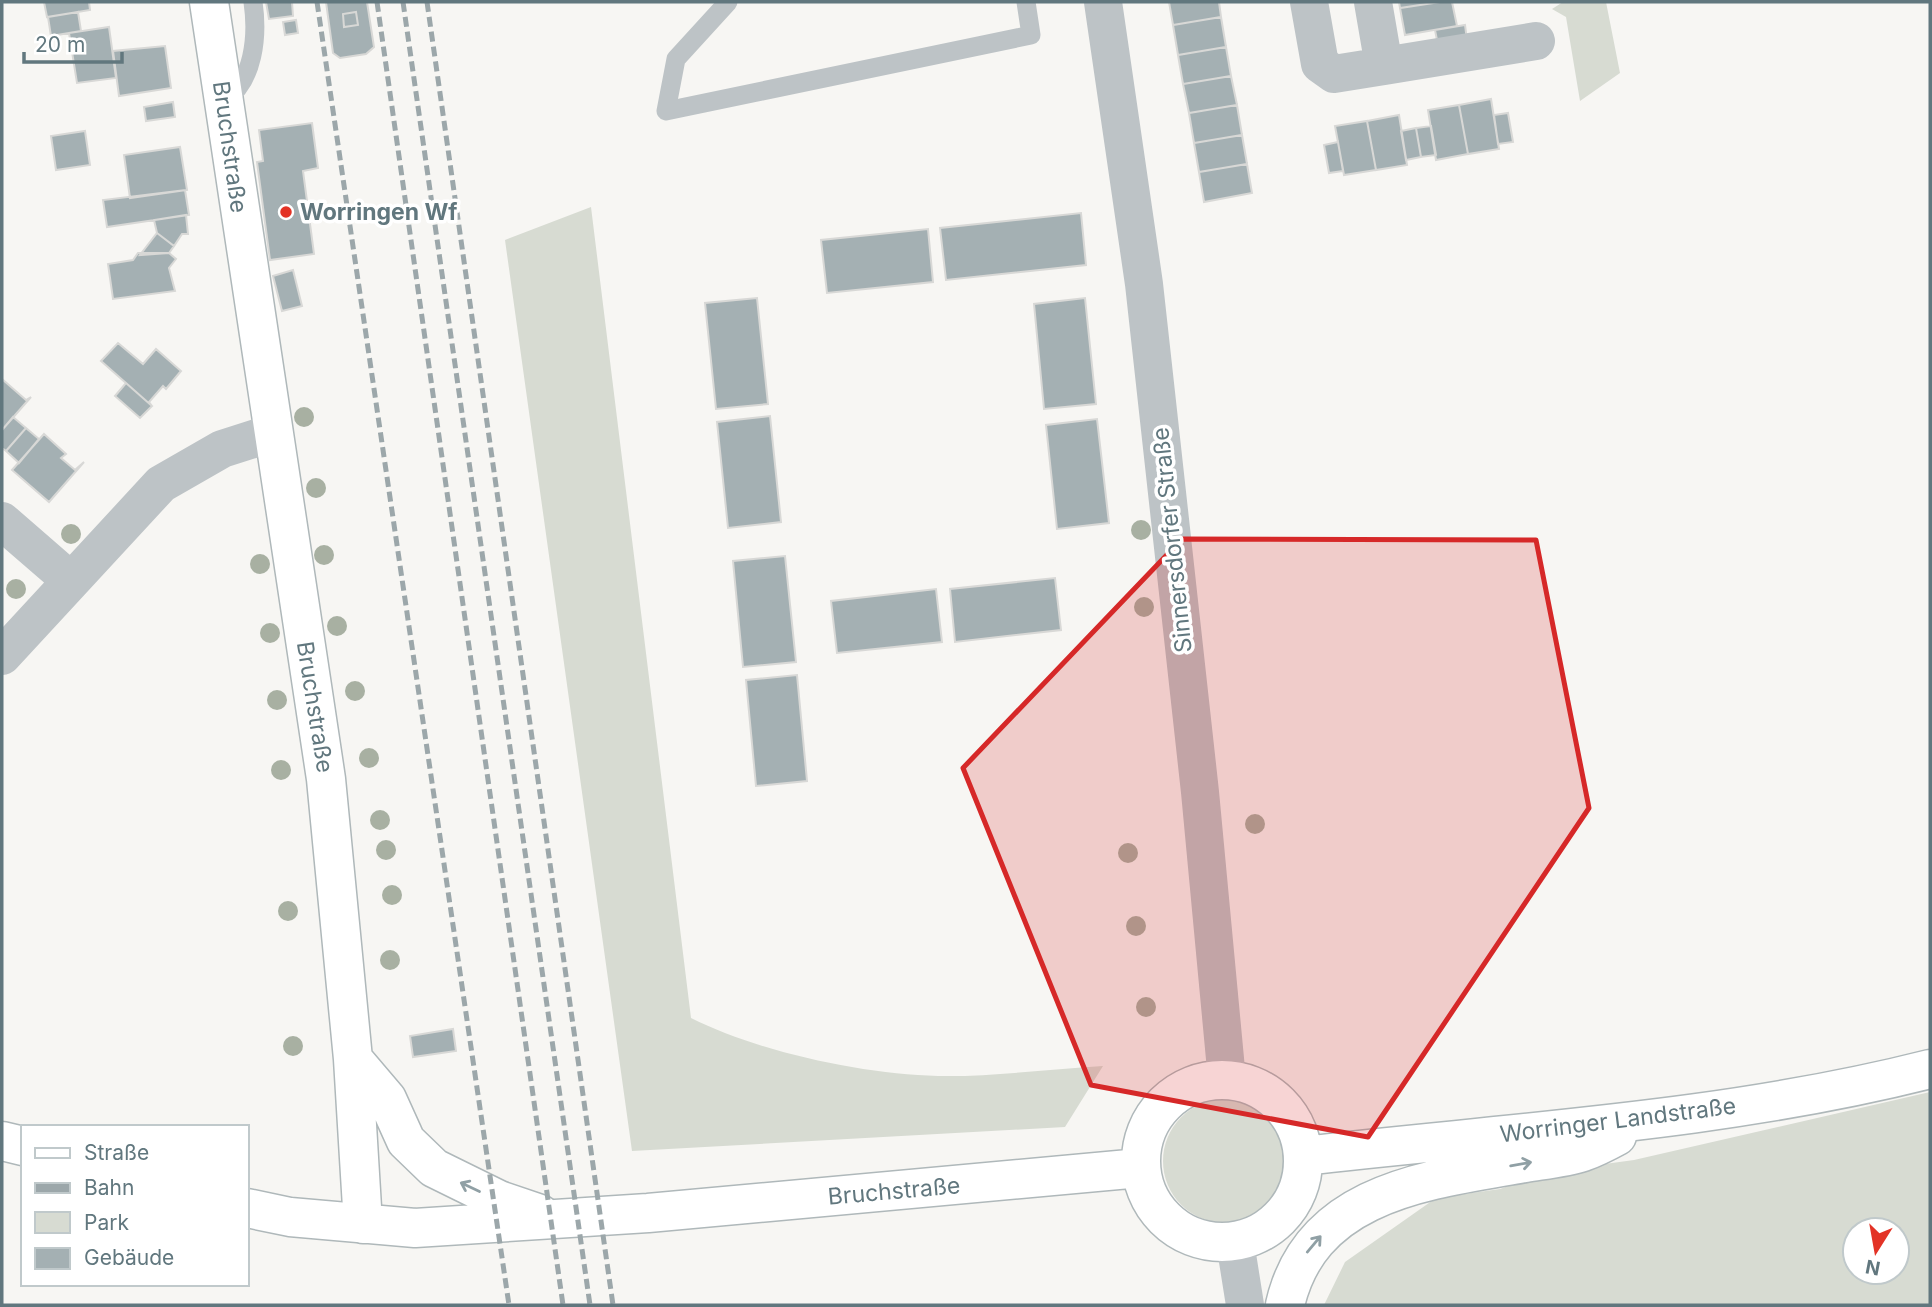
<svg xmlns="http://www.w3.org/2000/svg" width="1932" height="1307" font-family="Inter,sans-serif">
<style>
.green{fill:#d7dbd2;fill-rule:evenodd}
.building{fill:#a4b0b3;stroke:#d8d8d6;stroke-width:2}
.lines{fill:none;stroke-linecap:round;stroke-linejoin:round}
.secondary-casing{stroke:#afb8ba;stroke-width:41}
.service{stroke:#bdc3c6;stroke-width:19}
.minor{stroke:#bdc3c6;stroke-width:38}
.tertiary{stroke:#bdc3c6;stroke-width:38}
.secondary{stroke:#fff;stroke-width:38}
.rail{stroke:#9ca7aa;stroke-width:5;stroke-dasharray:10 5;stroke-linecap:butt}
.tree{fill:#a8b0a2}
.oneway{stroke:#90a0a5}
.marked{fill:#d62828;fill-opacity:0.2;stroke:#d62828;stroke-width:5;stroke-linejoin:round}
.poi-dot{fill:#e33326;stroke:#fff;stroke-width:2.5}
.labels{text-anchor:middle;stroke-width:7;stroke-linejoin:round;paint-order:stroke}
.street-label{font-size:23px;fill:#61777e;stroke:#fff}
.poi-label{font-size:23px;font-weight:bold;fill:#61777e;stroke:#fff;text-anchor:start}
</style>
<rect width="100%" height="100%" fill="#f7f6f3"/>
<!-- green -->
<path class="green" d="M1563,2H1606L1620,73L1580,101L1566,17L1552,9Z
M591,207L691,1018C759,1052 862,1074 938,1076C992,1077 1048,1069 1103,1066L1065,1127L632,1151L505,240Z
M1930,1092V1305H1324L1345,1262L1436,1198L1500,1189L1546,1172L1634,1160ZM1855,1230H1897V1272H1855Z
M1163 1161a62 62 0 1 1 124 0a62 62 0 1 1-124 0Z"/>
<!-- building -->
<path class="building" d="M44,2H89L90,10L47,17Z
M266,2H292L293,16L269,19Z
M326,2H367L374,47L366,54L340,58L333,53Z
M1169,2H1219L1221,17L1173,25Z
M1399,2H1440L1400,8Z
M1440,2H1452L1457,26L1405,35L1400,8Z
M78,12L81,31L51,36L48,17Z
M356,12L358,25L344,27L343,14Z
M1221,17L1226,47L1178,55L1173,25Z
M296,20L298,33L285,35L283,22Z
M1465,25L1467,40L1438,45L1435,30Z
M109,27L116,78L77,83L69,33Z
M165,46L171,88L119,96L113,51Z
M1226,47L1231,76L1183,84L1178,55Z
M1231,76L1237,105L1189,113L1183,84Z
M1491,99L1499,149L1468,154L1459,105Z
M173,102L175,117L146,121L144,107Z
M1237,105L1242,135L1194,143L1189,113Z
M1459,105L1468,154L1436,160L1428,110Z
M1508,113L1513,142L1498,144L1494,115Z
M1399,115L1407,165L1376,170L1367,121Z
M1367,121L1376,170L1344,175L1335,126Z
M312,123L318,168L303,171L314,254L270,260L257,162L263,161L259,130Z
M1431,126L1436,155L1421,157L1416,128Z
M1416,128L1421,157L1406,160L1401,131Z
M85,131L90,165L56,170L51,136Z
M1242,135L1247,164L1199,172L1194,143Z
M1338,142L1343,171L1329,173L1324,145Z
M180,147L187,190L130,198L124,155Z
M1247,164L1252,193L1204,202L1199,172Z
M185,190L189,215L107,227L103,200Z
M1081,213L1086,265L946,280L940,228Z
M186,215L188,234H182L174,246L157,233L154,220Z
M928,229L933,282L827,293L821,240Z
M157,233L174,246L169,253L140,255Z
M138,253H169L176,259L169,268L175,291L113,299L108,264L133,260Z
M293,270L302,306L282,311L273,276Z
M757,298L768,404L716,409L705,303Z
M1085,298L1096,404L1044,409L1034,304Z
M118,343L143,364L156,349L181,371L166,389L163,386L149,402L152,406L101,361Z
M2,379L26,400L31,397L2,430Z
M126,383L152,406L140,418L115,396Z
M770,416L781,522L728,528L717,422Z
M13,417L26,428L6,451L2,448V430Z
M1097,419L1109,523L1057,529L1046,425Z
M26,428L39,439L19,463L6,451Z
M44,434L66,454L61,458L75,470L84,462L49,502L12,470Z
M785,556L796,662L743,667L733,561Z
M1055,578L1061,630L955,642L950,589Z
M936,589L942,642L837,653L831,601Z
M797,675L807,781L756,786L746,680Z
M453,1029L456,1051L413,1057L410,1036Z"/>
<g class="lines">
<!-- secondary casing -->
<g class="secondary-casing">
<path id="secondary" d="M209,2L326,779L353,1059L363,1224
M353,1059L387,1099L406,1141L434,1168L499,1200L540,1214
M1141 1161a81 81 0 1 1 162 0a81 81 0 1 1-162 0Z
M2,1141L23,1146
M1303,1156C1512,1132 1725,1121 1930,1069
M247,1208L290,1217L415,1228L648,1213L1140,1168
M1285,1305C1311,1191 1429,1180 1525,1163C1543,1160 1565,1158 1583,1152C1594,1148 1606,1142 1617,1136"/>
</g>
<!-- service -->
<path class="service" d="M728,2L676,59L666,111L1031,35L1026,2
M224,101C254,81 258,36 253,2"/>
<!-- minor -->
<path class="minor" d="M1309,2L1320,64L1334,74L1384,66L1373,2
M1384,66L1536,41
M2,521L70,580
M2,656L161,484L222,449L272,433
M1235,1242L1245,1305"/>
<!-- tertiary -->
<path class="tertiary" d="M1103,2L1144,284L1200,792L1227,1080"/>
<!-- secondary -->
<use href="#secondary" class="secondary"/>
<!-- rail -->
<path class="rail" d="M317,2L509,1305
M377,2L563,1305
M403,2L590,1305
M427,2L613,1305"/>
</g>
<!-- trees -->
<g class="tree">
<circle cx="304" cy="417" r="10"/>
<circle cx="316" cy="488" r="10"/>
<circle cx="1141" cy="530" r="10"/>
<circle cx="71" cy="534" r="10"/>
<circle cx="324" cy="555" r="10"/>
<circle cx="260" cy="564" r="10"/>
<circle cx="16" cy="589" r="10"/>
<circle cx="1144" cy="607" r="10"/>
<circle cx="337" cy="626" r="10"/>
<circle cx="270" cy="633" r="10"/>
<circle cx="355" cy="691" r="10"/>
<circle cx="277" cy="700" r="10"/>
<circle cx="369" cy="758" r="10"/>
<circle cx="281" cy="770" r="10"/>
<circle cx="380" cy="820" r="10"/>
<circle cx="1255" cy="824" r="10"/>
<circle cx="386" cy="850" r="10"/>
<circle cx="1128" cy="853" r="10"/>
<circle cx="392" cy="895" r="10"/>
<circle cx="288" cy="911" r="10"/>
<circle cx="1136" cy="926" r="10"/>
<circle cx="390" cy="960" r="10"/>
<circle cx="1146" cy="1007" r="10"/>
<circle cx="293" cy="1046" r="10"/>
</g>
<!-- one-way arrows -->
<defs><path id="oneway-shaft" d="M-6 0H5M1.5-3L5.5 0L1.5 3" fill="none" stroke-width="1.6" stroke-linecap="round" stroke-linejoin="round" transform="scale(1.75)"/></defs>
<g class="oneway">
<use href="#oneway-shaft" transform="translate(1521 1164) rotate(-10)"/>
<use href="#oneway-shaft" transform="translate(470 1187) rotate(-155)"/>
<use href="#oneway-shaft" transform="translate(1314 1244) rotate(-50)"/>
</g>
<!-- marked area -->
<path class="marked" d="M1182,539L1536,540L1589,808L1368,1137L1091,1085L963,768Z"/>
<!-- markers -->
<circle class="poi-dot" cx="286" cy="212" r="7"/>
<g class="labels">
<!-- street labels -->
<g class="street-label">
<text transform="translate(230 147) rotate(82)" y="8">Bruchstraße</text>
<text transform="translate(1172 540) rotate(-96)" y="8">Sinnersdorfer Straße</text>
<text transform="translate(315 707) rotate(81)" y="8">Bruchstraße</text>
<text transform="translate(1618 1120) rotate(-7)" y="8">Worringer Landstraße</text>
<text transform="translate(894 1191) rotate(-5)" y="8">Bruchstraße</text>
</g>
<!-- poi labels -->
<g class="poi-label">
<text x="300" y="220">Worringen Wf</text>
</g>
</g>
<!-- border -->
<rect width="1932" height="1307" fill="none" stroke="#61777e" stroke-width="7"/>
<!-- legend -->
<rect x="21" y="1125" width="228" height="161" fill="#ffffff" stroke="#c0c9cb" stroke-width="2"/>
<rect x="35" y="1148" width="35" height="10" fill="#ffffff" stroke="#c0c9cb" stroke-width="2"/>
<text x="84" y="1160" font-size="21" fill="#61777e">Straße</text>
<rect x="35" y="1183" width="35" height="10" fill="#9ca7aa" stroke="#c0c9cb" stroke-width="2"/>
<text x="84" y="1195" font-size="21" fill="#61777e">Bahn</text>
<rect x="35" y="1212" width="35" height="21" fill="#d7dbd2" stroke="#c0c9cb" stroke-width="2"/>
<text x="84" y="1230" font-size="21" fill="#61777e">Park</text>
<rect x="35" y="1248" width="35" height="21" fill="#a4b0b3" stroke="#c0c9cb" stroke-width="2"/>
<text x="84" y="1265" font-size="21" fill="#61777e">Gebäude</text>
<!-- north arrow -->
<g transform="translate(1876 1251) rotate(191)"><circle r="33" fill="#ffffff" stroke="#c0c9cb" stroke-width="2"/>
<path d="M0-5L12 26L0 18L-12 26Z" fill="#e33326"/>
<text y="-10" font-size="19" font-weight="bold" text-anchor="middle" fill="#61777e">N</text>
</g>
<!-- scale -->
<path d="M24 52v10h98v-10" fill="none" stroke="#61777e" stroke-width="3.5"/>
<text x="35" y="52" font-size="21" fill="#61777e" stroke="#ffffff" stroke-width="5" paint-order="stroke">20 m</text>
</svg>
